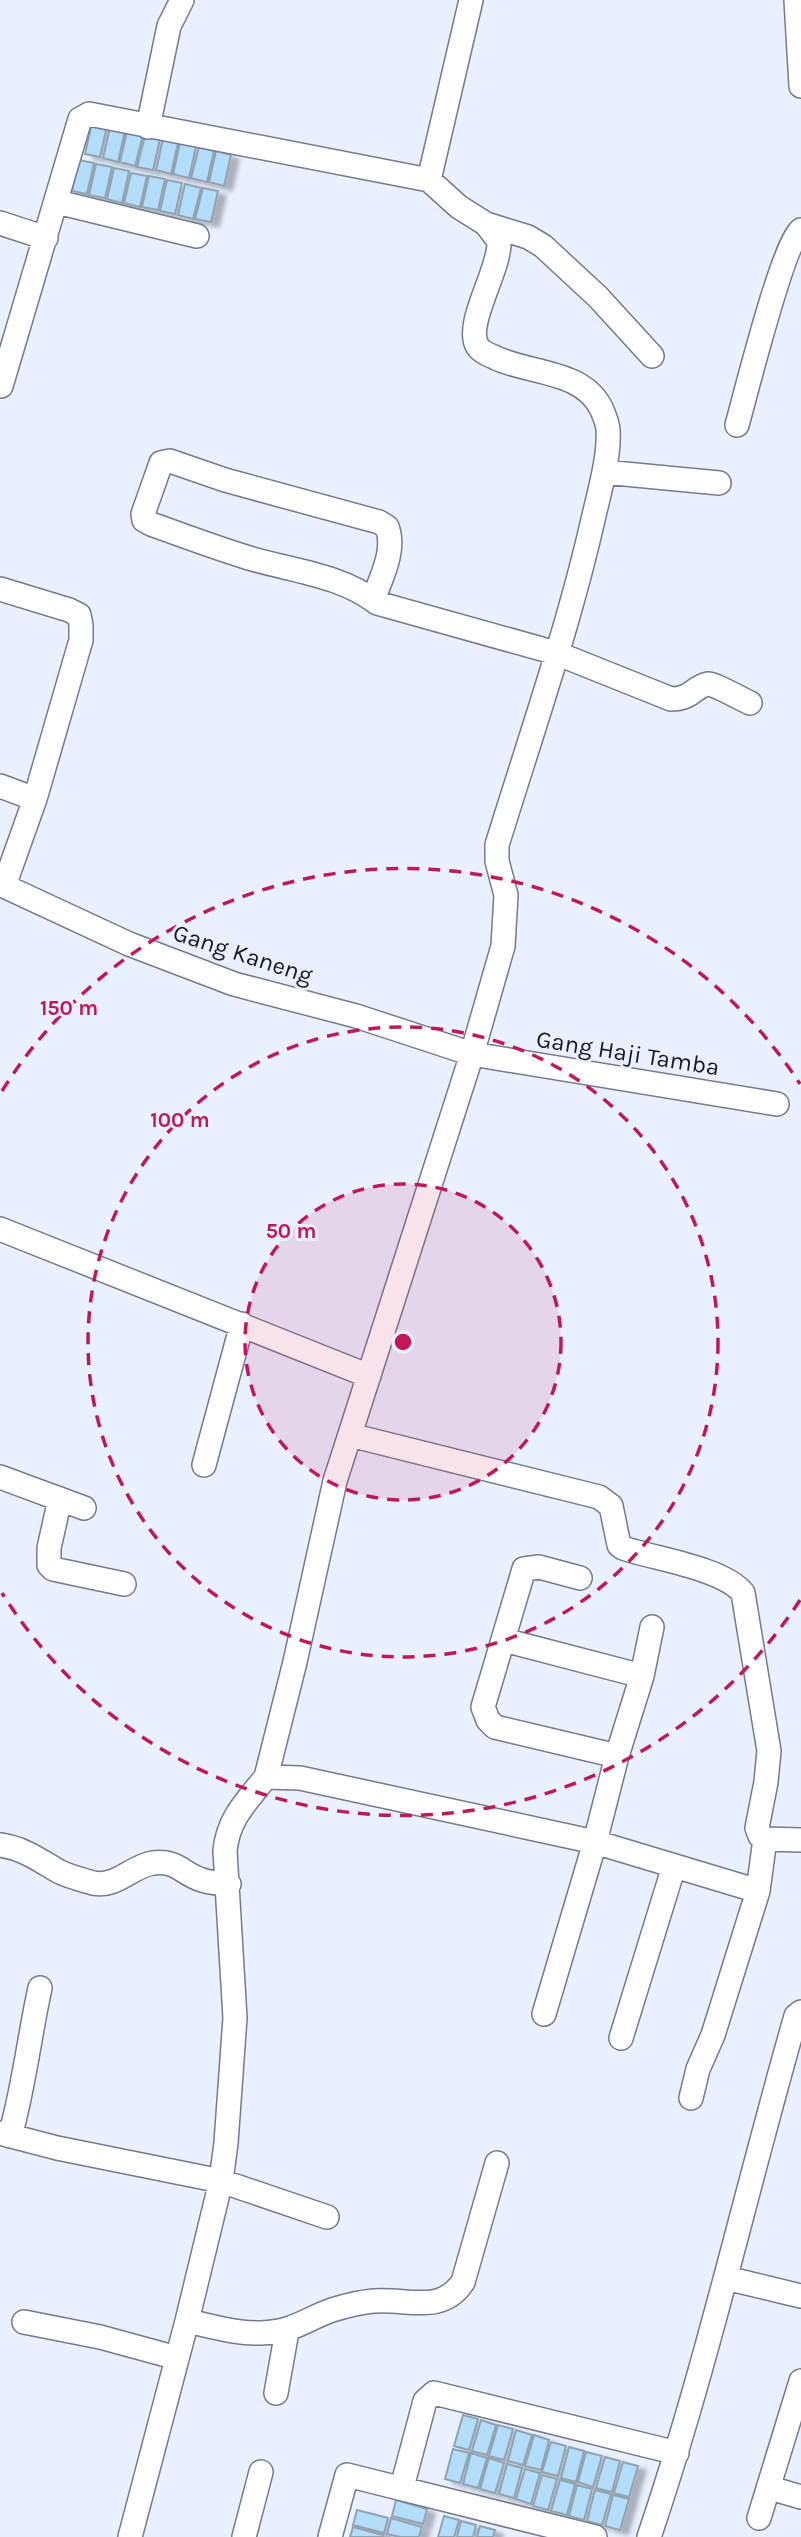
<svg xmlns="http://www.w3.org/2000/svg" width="801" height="2537" font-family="Karla,sans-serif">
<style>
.building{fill:#b2ddfb;stroke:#92a3af;stroke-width:2;filter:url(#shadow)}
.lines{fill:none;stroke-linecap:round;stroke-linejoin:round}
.street-casing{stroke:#747b8c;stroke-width:26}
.street{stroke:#fff;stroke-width:23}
.ring{fill:none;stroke:#c2185b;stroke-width:3.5;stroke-dasharray:12 9}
.labels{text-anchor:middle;stroke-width:6;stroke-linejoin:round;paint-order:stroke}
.street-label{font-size:24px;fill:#191b22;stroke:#e9f0ff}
.centre{fill:#c2185b;stroke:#e9f0ff;stroke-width:3.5}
.ring-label{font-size:21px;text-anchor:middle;font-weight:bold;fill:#c2185b;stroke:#e9f0ff;stroke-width:6;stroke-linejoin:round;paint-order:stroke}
</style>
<defs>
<filter id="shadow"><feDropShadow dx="8" dy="4.5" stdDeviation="2" flood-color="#0004"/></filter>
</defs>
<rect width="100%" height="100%" fill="#e9f0ff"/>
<!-- building -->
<path class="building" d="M92,123L107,126L100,157L85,154Z
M110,127L125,131L118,162L103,158Z
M127,131L143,135L135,166L120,162Z
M145,136L160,139L153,170L137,167Z
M163,139L178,143L171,174L156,170Z
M180,143L196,147L189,178L173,174Z
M199,147L214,151L207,182L191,178Z
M216,151L231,155L224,186L209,182Z
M79,160L94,163L87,194L72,191Z
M96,164L112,167L105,198L89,195Z
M114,168L129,171L122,203L107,199Z
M131,173L147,176L140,207L124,203Z
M149,176L165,179L158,210L142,207Z
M167,180L182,183L175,214L160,211Z
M185,184L201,188L193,219L178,215Z
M203,188L218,191L211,222L195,219Z
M463,2415L478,2419L469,2450L454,2446Z
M481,2420L496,2425L487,2455L472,2451Z
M498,2425L513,2429L504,2460L489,2456Z
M516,2430L532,2435L523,2465L508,2461Z
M534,2435L549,2440L541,2470L525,2466Z
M551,2442L566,2446L558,2476L542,2472Z
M569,2447L584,2451L576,2482L561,2478Z
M453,2449L469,2453L460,2483L445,2479Z
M586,2452L602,2456L593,2487L578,2482Z
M471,2453L487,2458L478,2488L463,2484Z
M605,2457L620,2461L612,2492L596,2488Z
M489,2458L504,2463L495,2493L480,2489Z
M623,2462L638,2466L629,2497L614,2493Z
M507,2464L522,2468L514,2498L499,2494Z
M525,2469L540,2473L531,2504L516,2499Z
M542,2475L557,2479L548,2510L533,2506Z
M560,2480L575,2484L567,2515L551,2511Z
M577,2485L592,2489L584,2520L569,2516Z
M595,2490L611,2494L602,2525L587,2521Z
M613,2495L629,2499L620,2530L605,2526Z
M396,2500L427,2509L423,2524L392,2516Z
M357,2510L388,2518L384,2533L353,2525Z
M444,2516L459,2520L454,2537H438Z
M391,2518L422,2527L419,2537H400L387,2534Z
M461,2521L476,2525L473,2537H457Z
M480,2526L495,2530L493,2537H477Z
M353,2527L383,2535V2537H350Z"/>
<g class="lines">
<!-- street casing -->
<g class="street-casing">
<path id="street" d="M796,0L801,86
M148,127L169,26L182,0
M429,180L471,0
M57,202L197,236
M0,223L46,238
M486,224L528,237L543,246L598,297L652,356
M1,386L80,119L89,114L429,180L459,207L486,224L499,241C501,269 463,325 478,347C482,353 490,355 496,358C530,374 584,370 602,410C604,415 608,424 608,430C610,457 598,497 592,524C567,632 530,738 497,845V861L506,895L503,946L472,1054L335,1481L295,1662L266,1777
M737,425C746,393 783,243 801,230
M604,472L719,483
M0,589L69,610L79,615L81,625V640L35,799L4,886L129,944L234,984L356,1016L472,1054L777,1104
M373,600C381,578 396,550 387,527L379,522L225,480L170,461L161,463L143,514L144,520L151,524C184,536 216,548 249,558C293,571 341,575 377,603L556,653L671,699C692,699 693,687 708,684C713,683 743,700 750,703
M0,786L35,799
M0,1229L369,1376
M350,1435L599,1497L611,1506L619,1545L623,1548C655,1559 723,1568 743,1593L769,1751L766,1782L757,1828L760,1836L765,1839L758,1891L713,2035L698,2069L691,2098
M204,1465L242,1324
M0,1477L84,1508
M60,1499L49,1548V1565L53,1569L124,1584
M580,1578L539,1567L524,1569L483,1707L488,1720L495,1727L617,1756
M504,1640L642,1676
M765,1839L801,1840
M0,1845C23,1848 39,1860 58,1871C67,1876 83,1880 93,1883C116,1888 132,1866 153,1863C178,1860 182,1874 202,1880C210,1883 220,1883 229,1884
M544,2014L595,1842L617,1756L642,1676L652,1627
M621,2038L674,1866
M0,2133L57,2148L221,2181L327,2217
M10,2136C24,2087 29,2038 40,1988
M726,2278L801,2296
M187,2321C211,2326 237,2334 261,2333C294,2332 304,2320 332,2310C345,2306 361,2302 374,2301C406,2298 441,2315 463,2282L497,2163
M24,2322L100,2337L177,2358
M276,2393L287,2331
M402,2487L425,2401L434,2393L677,2453
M770,2488L801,2497
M759,2518L801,2381
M130,2537L187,2321L221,2181L226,2143L235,2018L225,1851C228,1819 246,1802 266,1777L300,1778L595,1842L758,1891
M244,2537L261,2472
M330,2537L347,2475L595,2537
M649,2537C707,2366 746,2190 796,2016L801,2012"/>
</g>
<!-- street -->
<use href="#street" class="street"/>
</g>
<!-- distance rings -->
<circle cx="403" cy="1342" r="158" fill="#c2185b" fill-opacity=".12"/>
<g class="ring">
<circle cx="403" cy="1342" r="158"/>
<circle cx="403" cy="1342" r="315"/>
<path d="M800 1600A473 473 0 0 1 2 1593M2 1091A473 473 0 0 1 800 1084"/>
</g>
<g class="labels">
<!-- street labels -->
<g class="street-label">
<text transform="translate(243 954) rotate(18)" y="8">Gang Kaneng</text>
<text transform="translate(628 1053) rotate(9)" y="8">Gang Haji Tamba</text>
</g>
</g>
<circle cx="403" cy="1342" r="10" class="centre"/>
<g class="ring-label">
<text x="69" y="1015">150 m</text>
<text x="180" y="1127">100 m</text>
<text x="291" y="1238">50 m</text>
</g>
</svg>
